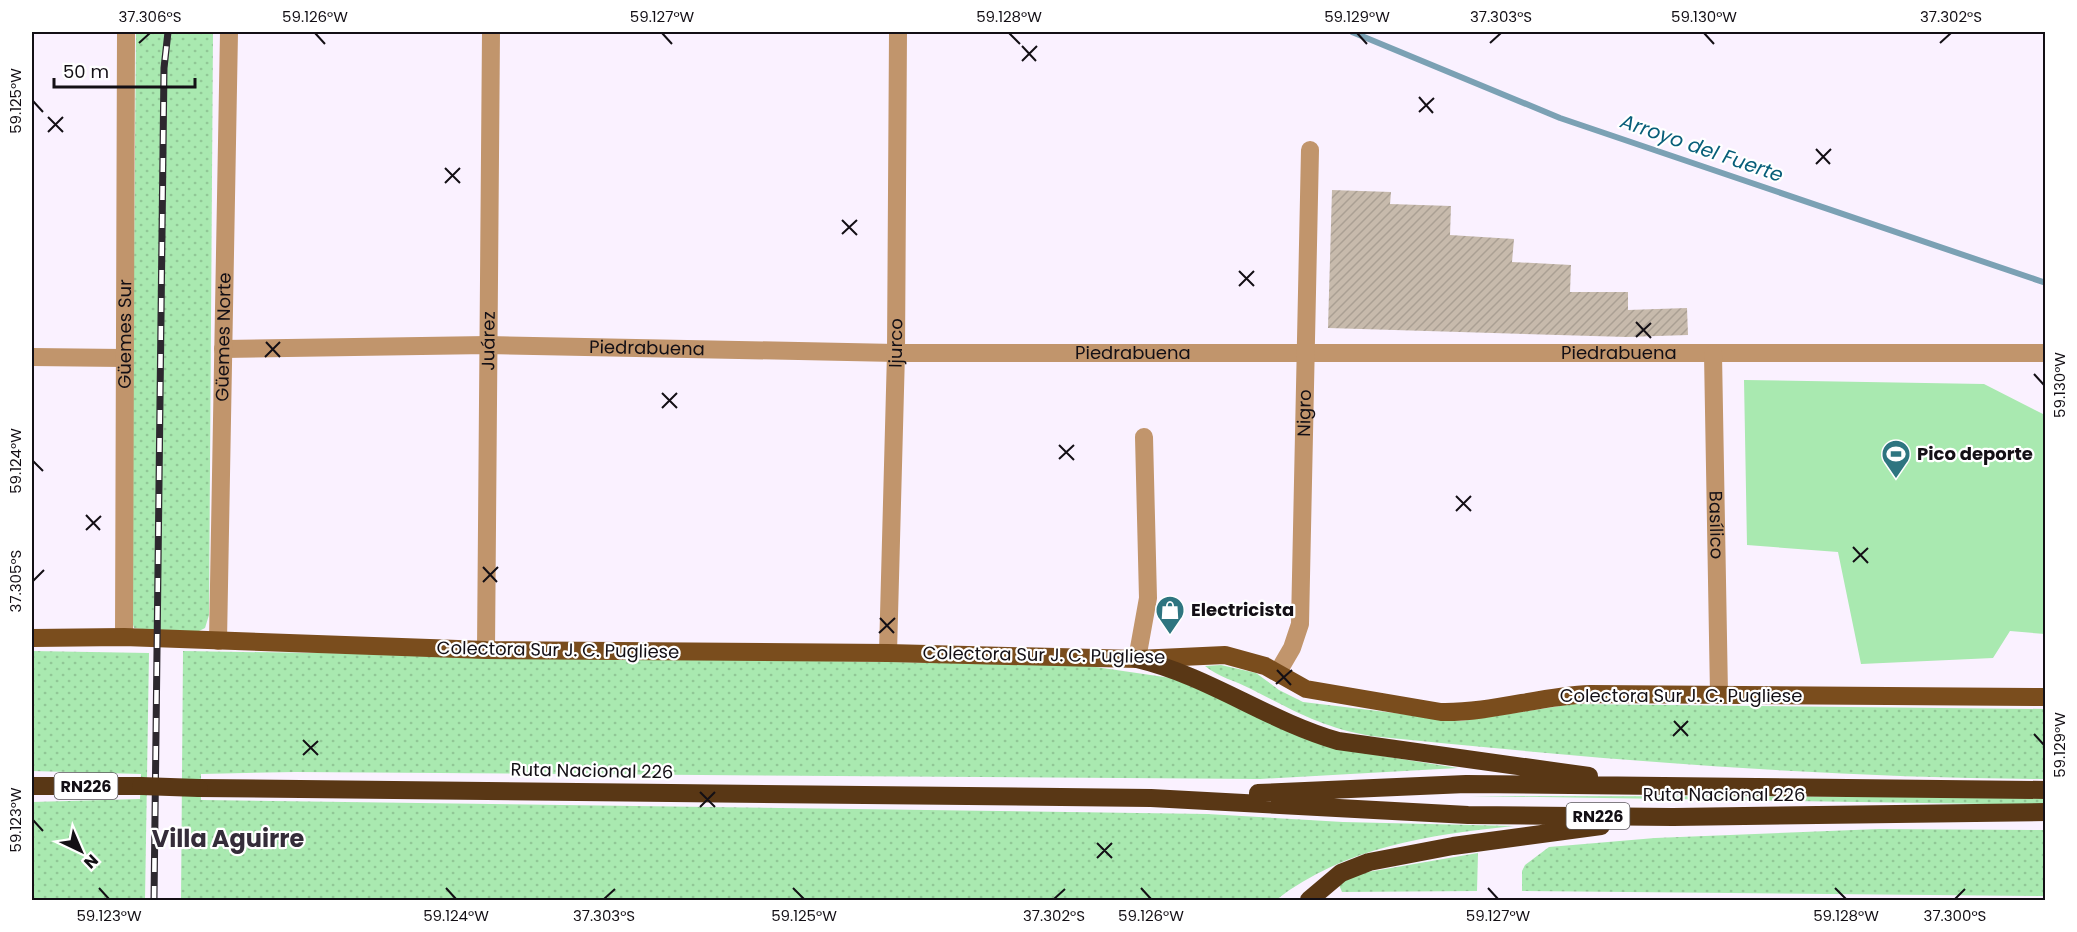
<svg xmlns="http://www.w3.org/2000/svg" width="2077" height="932" font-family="Poppins,sans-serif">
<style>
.grass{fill:url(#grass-dots)}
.park{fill:#a9e9b0}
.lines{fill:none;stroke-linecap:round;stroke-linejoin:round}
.stream{stroke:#7ba1b4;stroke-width:6}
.building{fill:url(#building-hatch)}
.minor{stroke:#c1956c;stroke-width:18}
.major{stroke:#7a4d1d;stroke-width:18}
.highway{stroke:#593715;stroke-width:18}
.rail-casing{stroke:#2d282f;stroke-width:7}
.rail{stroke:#fff;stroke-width:4.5;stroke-dasharray:14;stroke-linecap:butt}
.highway-bridge{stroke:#593715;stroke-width:18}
.ticks{fill:none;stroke:#130f15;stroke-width:2}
.labels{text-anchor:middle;stroke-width:4.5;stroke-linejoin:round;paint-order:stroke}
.shield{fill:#fff;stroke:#5a575b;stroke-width:1.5}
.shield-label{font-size:16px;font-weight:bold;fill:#130f15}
.street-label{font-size:18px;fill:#130f15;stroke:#fff}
.poi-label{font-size:18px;font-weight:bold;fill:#130f15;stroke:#fff;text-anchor:start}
.water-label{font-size:20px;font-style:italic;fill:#075e79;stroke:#fff}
.district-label{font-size:24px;font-weight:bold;fill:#342c39;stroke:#fff}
.neatline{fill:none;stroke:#130f15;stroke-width:2}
.ticks-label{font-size:15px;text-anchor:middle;fill:#130f15}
</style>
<defs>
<pattern id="grass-dots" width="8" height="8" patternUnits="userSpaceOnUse" patternTransform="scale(1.5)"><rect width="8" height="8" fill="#a9e9b0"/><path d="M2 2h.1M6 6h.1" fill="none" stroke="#91c796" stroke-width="1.8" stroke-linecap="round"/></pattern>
<pattern id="building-hatch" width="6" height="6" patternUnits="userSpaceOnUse" patternTransform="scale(1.5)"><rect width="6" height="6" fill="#c7baac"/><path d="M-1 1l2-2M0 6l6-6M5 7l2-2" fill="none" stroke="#aa9f93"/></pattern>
</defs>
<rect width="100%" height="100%" fill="#faf1ff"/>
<!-- grass -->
<path class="grass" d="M136,32H213L209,615L205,628L191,635L134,628L131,618Z
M32,651L149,653L145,900H32V802L140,799L141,774L32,771Z
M183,651L1082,665L1171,678L1345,750L1458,768L1260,779L295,772L201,774V800L1207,814L1343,822L1514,826C1429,835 1346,846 1276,900H181Z
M1221,665L1256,673L1279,690L1303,702L1461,721L1573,704L2045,709V779C1820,778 1595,759 1371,736C1323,728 1292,710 1251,689C1236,681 1218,677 1205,666Z
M1470,796L2045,797L2046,805H2045Z
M1879,829L2045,830V896L1522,891V871L1525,865L1549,847L1655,838Z
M1478,853L1477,891L1342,892L1339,885L1343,880L1356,874Z"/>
<!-- park -->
<path class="park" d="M1744,380L1984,384L2045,415V634L2010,631L1993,658L1861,664L1838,552L1747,545Z"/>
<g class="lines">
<!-- stream -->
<path class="stream" d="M1352,32L1560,118L2046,283"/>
</g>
<!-- building -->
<path class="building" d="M1332,190L1391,192L1390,204L1451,206L1450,235L1514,239L1512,262L1571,265L1570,292H1628V310L1687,308L1688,335L1627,337L1328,328Z"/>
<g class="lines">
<!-- minor -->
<g class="minor">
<path id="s1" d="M223,349L488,345L896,353H2046"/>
<path id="s2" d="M1713,354L1719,694"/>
<path d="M32,357L123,358"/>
<path id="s3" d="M124,637L126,32"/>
<path id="s4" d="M218,641L229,32"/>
<path id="s5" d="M486,650L491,32"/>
<path id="s6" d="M888,653L896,353L898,32"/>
<path d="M1137,659L1148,598L1144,437"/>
<path id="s7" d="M1278,672L1292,648L1300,624L1310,150"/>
</g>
<!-- major -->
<path class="major" d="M32,638L124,637L486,650L888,653L1137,659L1225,655L1265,666L1306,689L1441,712C1491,713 1540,696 1590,694L2046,697"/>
<!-- highway -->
<path class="highway" d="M1137,659C1209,676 1268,721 1338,741L1589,776
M32,786H141
M199,788L1151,798L1468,815L1673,817L2046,812
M1258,793L1466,784L2046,790
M1309,900L1341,873L1369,862L1453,846L1601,826"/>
<!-- rail casing -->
<g class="rail-casing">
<path id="rail" d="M154,900L164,68L168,32"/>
</g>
<!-- rail -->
<use href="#rail" class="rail"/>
<!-- highway-bridge -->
<path class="highway-bridge" d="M141,786L199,788"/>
</g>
<!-- ticks -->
<path class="ticks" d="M315,33L325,44M662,33L672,44M1009,33L1020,44M1357,33L1367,44M1704,33L1714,44M139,43L150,33M1490,43L1501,33M1940,43L1951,33M1022,46L1036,61M1022,61L1037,46M1419,97L1433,113M33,101L43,112M1419,112L1434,98M48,117L63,132M48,132L63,117M1816,149L1830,164M1816,164L1831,149M445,168L460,183M445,183L460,168M842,220L857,235M842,234L857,220M1239,271L1254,286M1239,286L1254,271M1636,322L1651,338M1636,337L1651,323M266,342L280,357M265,357L280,342M2034,374L2044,385M662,393L677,408M662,408L677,393M1059,445L1074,460M1059,459L1074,445M33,461L43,471M1456,496L1471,511M1456,511L1471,496M86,515L100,530M86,530L101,516M1853,547L1868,563M1853,562L1868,548M483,567L497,582M33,581L44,570M483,582L498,567M880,618L894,633M879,633L895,618M1277,670L1291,685M1276,684L1292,670M1674,721L1688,736M2034,734L2044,745M1673,736L1688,721M303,740L318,755M303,755L318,741M700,792L715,807M700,807L715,792M33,820L43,831M1097,843L1112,858M1097,858L1112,843M99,888L109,899M446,888L456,899M793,888L804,899M1141,888L1151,899M1488,888L1498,899M1835,888L1846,899M604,899L615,889M1054,899L1065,889M1955,899L1965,889"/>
<!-- icons -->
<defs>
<g id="stadium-pin" transform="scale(1.5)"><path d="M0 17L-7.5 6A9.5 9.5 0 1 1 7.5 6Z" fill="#2e7580" stroke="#fff"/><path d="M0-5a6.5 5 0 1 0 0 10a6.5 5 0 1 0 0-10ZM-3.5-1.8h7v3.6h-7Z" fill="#fff"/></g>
<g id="shop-pin" transform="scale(1.5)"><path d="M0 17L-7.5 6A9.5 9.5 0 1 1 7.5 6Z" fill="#2e7580" stroke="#fff"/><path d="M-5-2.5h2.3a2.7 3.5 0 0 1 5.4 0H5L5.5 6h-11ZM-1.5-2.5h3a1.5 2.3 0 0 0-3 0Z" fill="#fff"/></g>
</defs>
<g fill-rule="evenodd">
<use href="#stadium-pin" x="1896" y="454"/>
<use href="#shop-pin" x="1170" y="610"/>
</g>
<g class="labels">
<!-- shield labels -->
<g class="shield">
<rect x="54.5" y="773" width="63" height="26" rx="4.5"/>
<rect x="1566.5" y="803" width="63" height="26" rx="4.5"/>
</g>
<g class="shield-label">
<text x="86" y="792">RN226</text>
<text x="1598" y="822">RN226</text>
</g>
<!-- street labels -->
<g class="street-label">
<text dy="6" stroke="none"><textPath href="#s3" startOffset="303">Güemes Sur</textPath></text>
<text dy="6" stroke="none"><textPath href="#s4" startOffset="304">Güemes Norte</textPath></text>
<text dy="6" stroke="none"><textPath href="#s5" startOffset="309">Juárez</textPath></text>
<text dy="6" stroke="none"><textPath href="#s6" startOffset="310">Ijurco</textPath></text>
<text dy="6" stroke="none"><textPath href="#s1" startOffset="424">Piedrabuena</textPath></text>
<text dy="6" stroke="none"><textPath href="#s1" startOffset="910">Piedrabuena</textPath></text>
<text dy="6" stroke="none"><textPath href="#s1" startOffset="1396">Piedrabuena</textPath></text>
<text dy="6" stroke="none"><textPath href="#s7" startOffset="264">Nigro</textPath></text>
<text dy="6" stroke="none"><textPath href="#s2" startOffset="171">Basílico</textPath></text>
<text transform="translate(558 650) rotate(1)" y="6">Colectora Sur J. C. Pugliese</text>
<text transform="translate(1044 655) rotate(1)" y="6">Colectora Sur J. C. Pugliese</text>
<text x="1681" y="702">Colectora Sur J. C. Pugliese</text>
<text transform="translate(592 771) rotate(1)" y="6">Ruta Nacional 226</text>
<text x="1724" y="801">Ruta Nacional 226</text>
</g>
<!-- poi labels -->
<g class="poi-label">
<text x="1917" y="460">Pico deporte</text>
<text x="1191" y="616">Electricista</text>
</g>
<!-- water labels -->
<g class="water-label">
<text transform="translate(1702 148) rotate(19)" y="7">Arroyo del Fuerte</text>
</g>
<!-- district labels -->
<g class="district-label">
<text x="228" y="847">Villa Aguirre</text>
</g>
</g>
<!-- border -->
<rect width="2077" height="932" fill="none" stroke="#ffffff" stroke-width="66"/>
<!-- north arrow -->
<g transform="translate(81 851) rotate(136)" stroke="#ffffff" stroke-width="4.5" paint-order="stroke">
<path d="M0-4.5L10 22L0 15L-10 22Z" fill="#130f15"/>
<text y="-9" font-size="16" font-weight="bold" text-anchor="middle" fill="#130f15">N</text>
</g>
<!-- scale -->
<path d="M54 78v9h141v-9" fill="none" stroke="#130f15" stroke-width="3"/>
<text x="63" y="78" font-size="18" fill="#130f15" stroke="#ffffff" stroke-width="4.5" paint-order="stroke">50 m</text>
<rect x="33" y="33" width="2011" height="866" class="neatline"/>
<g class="ticks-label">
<text x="150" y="22">37.306°S</text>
<text x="315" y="22">59.126°W</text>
<text x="662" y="22">59.127°W</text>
<text x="1009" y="22">59.128°W</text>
<text x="1357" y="22">59.129°W</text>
<text x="1501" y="22">37.303°S</text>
<text x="1704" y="22">59.130°W</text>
<text x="1951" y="22">37.302°S</text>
<text transform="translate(16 101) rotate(-90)" y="5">59.125°W</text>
<text transform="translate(2060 385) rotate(-90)" y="5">59.130°W</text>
<text transform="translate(16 461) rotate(-90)" y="5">59.124°W</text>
<text transform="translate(16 581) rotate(-90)" y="5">37.305°S</text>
<text transform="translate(2060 745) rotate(-90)" y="5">59.129°W</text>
<text transform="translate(16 820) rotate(-90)" y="5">59.123°W</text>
<text x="109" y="921">59.123°W</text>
<text x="456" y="921">59.124°W</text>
<text x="604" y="921">37.303°S</text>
<text x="804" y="921">59.125°W</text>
<text x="1054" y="921">37.302°S</text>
<text x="1151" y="921">59.126°W</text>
<text x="1498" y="921">59.127°W</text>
<text x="1846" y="921">59.128°W</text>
<text x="1955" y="921">37.300°S</text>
</g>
</svg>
